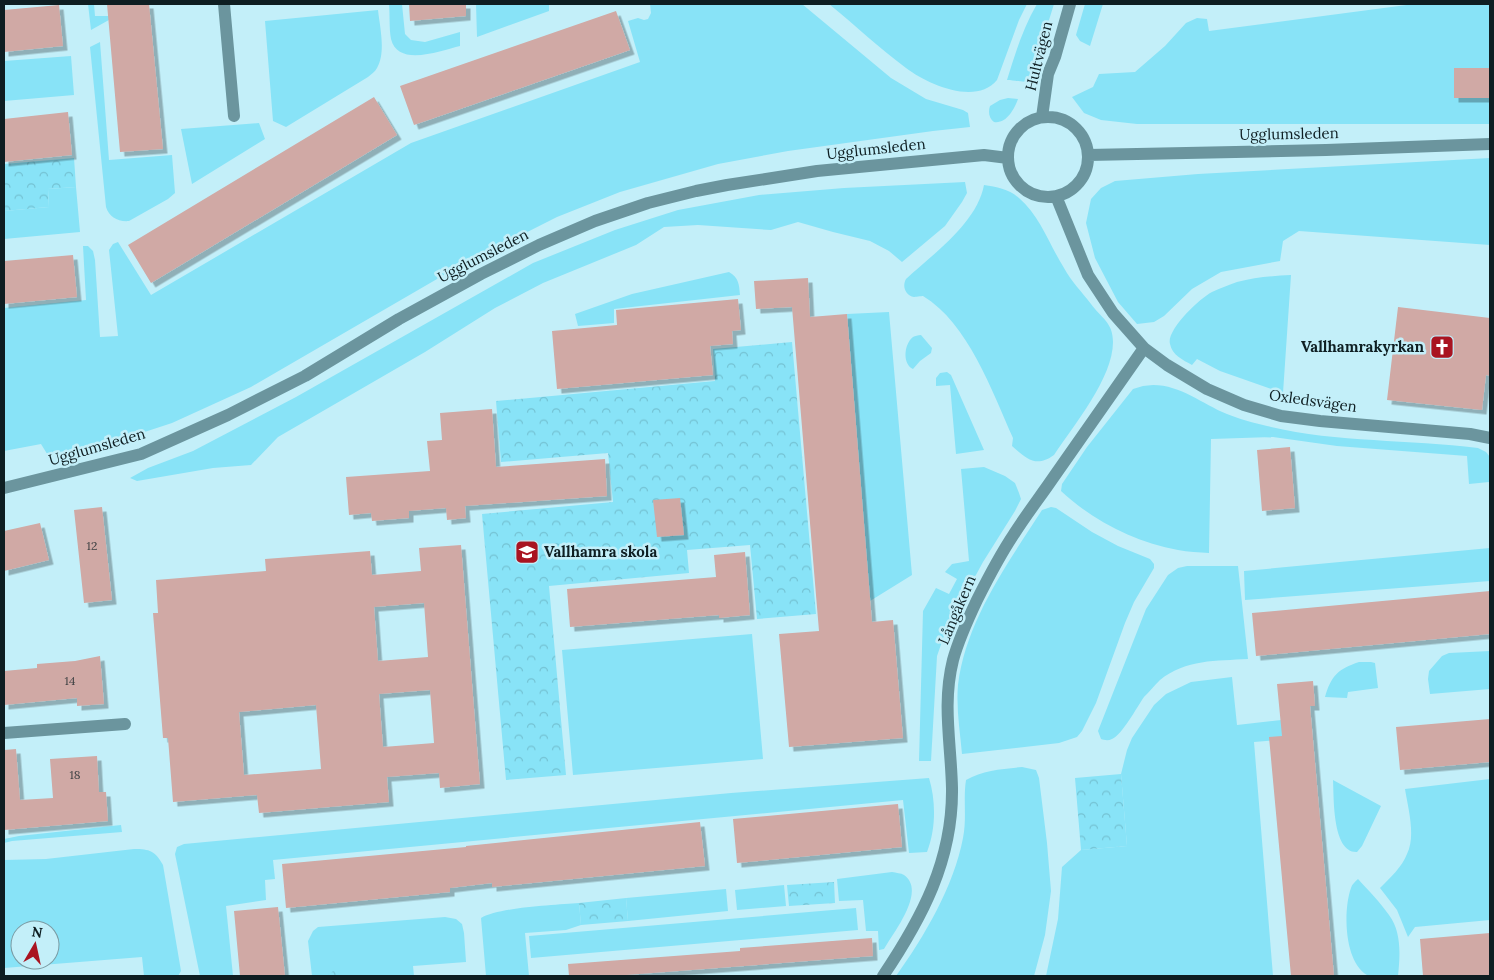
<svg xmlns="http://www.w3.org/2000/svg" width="1494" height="980" font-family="Lora,serif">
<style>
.grass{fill:#88e3f7;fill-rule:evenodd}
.park{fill:url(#park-crowns)}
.building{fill:#d0a9a5;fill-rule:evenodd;filter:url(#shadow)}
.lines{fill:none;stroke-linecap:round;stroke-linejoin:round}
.minor{stroke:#6b959e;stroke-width:12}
.labels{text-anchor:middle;stroke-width:5;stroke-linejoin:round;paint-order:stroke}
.number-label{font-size:12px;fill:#3e4143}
.street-label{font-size:15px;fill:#0e1e22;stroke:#c3eff9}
.poi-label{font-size:15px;font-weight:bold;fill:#0e1e22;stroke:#c3eff9;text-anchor:end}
</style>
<defs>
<pattern id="park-crowns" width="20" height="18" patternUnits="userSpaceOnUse" patternTransform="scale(1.25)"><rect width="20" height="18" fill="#88e3f7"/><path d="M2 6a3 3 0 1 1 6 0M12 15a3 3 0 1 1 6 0" fill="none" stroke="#74c2d3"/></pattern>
<filter id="shadow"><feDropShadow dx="4.5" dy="4.5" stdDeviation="0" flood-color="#0004"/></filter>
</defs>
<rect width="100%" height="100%" fill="#c3eff9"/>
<!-- grass -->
<path class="grass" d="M88,4H94L95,16H116L91,30Z
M389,4H402L405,34L411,40L425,42L460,32V46C442,50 398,68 391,39C389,28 390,15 389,4Z
M476,4H549V11L477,37Z
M650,4H802L891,78L926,99L963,110L968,113L970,127L933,131L788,151L718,164L620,192L557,217L456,268L251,387L172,423L108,444L49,457L41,444L4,451V308L86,300L83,246H88L93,251L95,260L100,337L118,336L109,250L113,244L118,242L151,295L411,143L640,62L628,21L638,18L644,20L648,19L651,13Z
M829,4H1027L1019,20L997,80C976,106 927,84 906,68C879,48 855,25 829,4Z
M1037,4H1054L1030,81C1023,83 1015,80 1007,80C1015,54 1023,28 1037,4Z
M1085,4H1103L1090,46L1080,41L1076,35Z
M1414,4H1490V124H1137L1101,120L1084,113L1072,97L1093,87L1099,74L1135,72L1165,46L1186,23L1197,18L1207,19L1209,31Z
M378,10C380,28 386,52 377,68C375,72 371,74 368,77L286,127L273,121L265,21Z
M100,42L109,160L172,155L175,193L168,199L129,221C118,222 109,217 106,207L90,47Z
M71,56L74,95L4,101V61Z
M1008,98L1018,99C1014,110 1006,124 994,122C989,118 988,112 990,106L1000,100Z
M259,123L265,139L192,184L181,129Z
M1490,158V245L1299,231L1283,241L1280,261L1221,272L1192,289L1164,316L1154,322L1137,324L1118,302L1095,258L1086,223L1091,199L1101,188L1115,181L1198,174Z
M965,182L967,193L962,202L945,226L902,262L889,251L870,241L833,232L798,222L771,230L698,225L664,227L636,245L543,283L495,308L425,352L278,437L251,465L213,468L137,481L130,478L148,468L193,451L296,397L533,263L615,230L678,210L759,195L844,188Z
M984,185C997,187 1009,189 1019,198C1040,216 1049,244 1064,268C1071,281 1082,292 1091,304C1101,318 1113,322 1113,342C1113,378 1074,425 1054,455C1036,468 1027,459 1012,446L1013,438C992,391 968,323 923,296C922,296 914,297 914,297C905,295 902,286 906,279C933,254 977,223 984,185Z
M76,187L80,232L4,239V211L49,207L48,189Z
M729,272C739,278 739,284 740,295L614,309V323L578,326L575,314L632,294Z
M1291,275L1283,393L1220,371L1197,359L1192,365C1183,360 1172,355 1170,344C1166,330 1200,298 1212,292C1220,288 1229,285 1237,282C1255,277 1273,276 1291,275Z
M889,312L912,575L870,601L847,314Z
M921,335L932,348L931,353L920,361L913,369C902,364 904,344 913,337C915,336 918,335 921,335Z
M947,372L951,375L984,450L956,454L950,385L936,386V378L940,373Z
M1153,385C1181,385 1202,404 1227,414C1239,419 1254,423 1267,426C1336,443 1408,439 1478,448L1486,452L1490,457V480L1489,482L1469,484L1467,456L1337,446L1273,437L1211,439L1209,553C1199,552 1188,552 1178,550C1135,542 1093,521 1061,491L1062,484L1087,447L1133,389L1143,386Z
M984,467L1005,476L1015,483L1019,493L1021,499L1015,511L983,562L964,597L945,633L937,656L931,761H919L923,611L936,588L949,594L957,579L945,572L952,564L969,561L961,469Z
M1051,507L1056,508L1092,532L1118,546L1150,559L1154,564V568L1134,602L1125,623L1096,703L1082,731L1077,737L1059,743L962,754C960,731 956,708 958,685C966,620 1008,563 1042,510Z
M1490,548V581L1245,600L1244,571Z
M1187,566H1238L1248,659C1216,661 1186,659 1160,680C1155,685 1149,692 1144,697C1137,707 1122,735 1112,739C1108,741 1104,740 1101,739L1098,731L1146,609L1168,575L1178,568Z
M752,634L763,759L573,775L562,650Z
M1490,651V689L1430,694L1428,679L1429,671L1442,656L1449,653Z
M1359,662H1371L1375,663L1378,688L1348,692L1347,698L1325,697C1331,676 1338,669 1359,662Z
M1232,677L1237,725L1309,717L1312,737L1254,742L1273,976H1046L1058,919L1062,867L1081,850L1127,846L1121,774L1127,750L1132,738L1154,705L1166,694L1191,682Z
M1022,767L1036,770L1039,778L1047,843L1051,891L1045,935L1034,976H896C924,937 954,886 963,838C967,818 963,799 966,780C983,770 1002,769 1022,767Z
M929,778C936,801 936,829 927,852L909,853L903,800L273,860L275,879L265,880L266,900L226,906L233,976H200L175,854L177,847L184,844L731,793Z
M1490,779V920L1415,927L1408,937L1397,910L1380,888C1390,878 1402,867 1407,854C1416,836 1408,808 1405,789Z
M1333,780L1381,806L1362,846L1357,852C1332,853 1334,797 1333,780Z
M121,825L122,832L12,841L4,843V839L19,836Z
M134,849C150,849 155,851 163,865L181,971L178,976H144L142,957L4,968V860L46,859ZM20,930H50V960H20Z
M892,872C896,873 901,873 904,875C927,891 893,933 884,949L879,950L878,931H866L863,900L839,901L837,879Z
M1358,879C1368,890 1380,902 1389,915C1402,932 1400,957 1398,976C1390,976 1375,979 1367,975C1344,962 1343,910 1351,888C1352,884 1355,882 1358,879Z
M784,885L786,906L737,910L735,890Z
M726,889L728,911L628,921L626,898Z
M579,903L581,925L566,930L525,933L529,976H486L481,918C500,907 555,905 579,903Z
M856,908L858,930L531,958L529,936Z
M445,917L456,919L462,924L464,933L466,962L413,966L414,976H312L308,941L313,931L318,927Z"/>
<!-- park -->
<path class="park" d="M74,158L76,187L48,189L49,207L4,211V164Z
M792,342L816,614L757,619L750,545L687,550L689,573L549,586L566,775L506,780L482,514L613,502L608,453L501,462L496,401L715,381L713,349Z
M1121,774L1127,846L1081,850L1075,778Z
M834,882L835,903L789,906L787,885Z
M626,898L628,921L581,925L579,903Z
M333,971C341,971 347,970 352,976H327Z"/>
<!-- building -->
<path class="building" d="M107,4H149L163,149L120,152Z
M409,4H466V16L410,21Z
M59,5L63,46L4,52V10Z
M616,11L630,50L414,125L400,86Z
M1454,68H1490V98H1454Z
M374,97L397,135L151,283L128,245Z
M68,112L72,155L4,162V119Z
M73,255L77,297L4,304V261Z
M808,278L810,317L847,314L872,622L893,620L903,738L789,747L779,634L819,631L792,307L756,309L754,281Z
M738,299L741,330L732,331L733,344L710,346L713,375L557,389L552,331L617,325L616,310Z
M1398,307L1490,318V376L1486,375L1482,410L1387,400Z
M492,409L496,467L605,459L607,496L465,506L466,518L447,520L446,508L409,511V518L372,521L371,513L349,515L346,477L430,471L427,441L442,440L440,413Z
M1290,447L1295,508L1262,511L1257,450Z
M680,498L684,535L657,537L653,500Z
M102,507L112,600L84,603L74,510Z
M40,523L49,560L4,571V531Z
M461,545L480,784L440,788L439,773L387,777L389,802L259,813L257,795L173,802L168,738H163L153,613H158L156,580L266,571L265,559L370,551L372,575L421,571L419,548ZM424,603L428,657L378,661L374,607ZM430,690L434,743L383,747L379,694ZM316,705L321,769L244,775L239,712Z
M745,552L750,615L719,618V615L570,627L567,589L716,577L714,555Z
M1490,591V634L1256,656L1252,613Z
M100,656L104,704L77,706V698L4,705V671L37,668V664L75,661Z
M1313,681L1315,706H1310L1334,976H1291L1269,737L1282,736L1277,684Z
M1490,719V762L1400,770L1396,727Z
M16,749L20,800L53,798L50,759L97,756L99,792H106L108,821L4,830V750Z
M898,804L902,847L737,863L733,819Z
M700,822L705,866L492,887V883L450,888V892L286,908L282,864L466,847V846Z
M278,907L285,976H240L234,911Z
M1490,933V975L1471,976H1423L1420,939Z
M872,938L873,956L613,976H569L568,964L740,951V948Z"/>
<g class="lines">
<!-- minor -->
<path class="minor" d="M224,4L234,116
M1042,117L1048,74L1055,57L1070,4
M1008 157a40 40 0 1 1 80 0a40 40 0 1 1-80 0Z
M1088,155L1326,150L1490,144
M1056,196L1088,275L1113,313L1144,348L1167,365L1207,389L1244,405L1281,416L1320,421L1470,434L1490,438
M4,488L141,454L228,415L305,376L399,319L481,274L539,245L595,221L648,203L696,191L727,185L817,171L984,155L1008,158
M4,733L125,724
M883,976C922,918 953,860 952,788C951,743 942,704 953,660C959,638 968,619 977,600C988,578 1000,555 1014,534C1026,515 1040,497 1053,478C1083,435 1114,391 1144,348"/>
</g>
<!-- icons -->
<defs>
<g id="church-square" transform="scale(1.25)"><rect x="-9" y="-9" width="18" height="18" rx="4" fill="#a91421" stroke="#c3eff9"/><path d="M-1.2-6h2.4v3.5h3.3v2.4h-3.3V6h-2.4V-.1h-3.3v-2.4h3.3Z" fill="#fff"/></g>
<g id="school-square" transform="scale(1.25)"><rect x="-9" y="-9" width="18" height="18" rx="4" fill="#a91421" stroke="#c3eff9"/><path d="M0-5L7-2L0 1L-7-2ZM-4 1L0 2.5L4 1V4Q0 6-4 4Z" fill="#fff"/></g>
</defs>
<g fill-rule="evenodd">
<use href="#church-square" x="1442" y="347"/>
<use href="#school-square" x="527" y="552"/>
</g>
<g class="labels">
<!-- number labels -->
<g class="number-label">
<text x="92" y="550">12</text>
<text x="70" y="685">14</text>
<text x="75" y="779">18</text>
</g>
<!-- street labels -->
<g class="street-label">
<text transform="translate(1039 56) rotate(-76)" y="5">Hultvägen</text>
<text transform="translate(1289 134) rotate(-1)" y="5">Ugglumsleden</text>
<text transform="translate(876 149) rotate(-6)" y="5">Ugglumsleden</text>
<text transform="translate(483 256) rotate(-27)" y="5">Ugglumsleden</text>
<text transform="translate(1313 401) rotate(8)" y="5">Oxledsvägen</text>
<text transform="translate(97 447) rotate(-16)" y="5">Ugglumsleden</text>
<text transform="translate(957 610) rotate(-67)" y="5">Långåkern</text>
</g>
<!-- poi labels -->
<g class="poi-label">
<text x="1424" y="352">Vallhamrakyrkan</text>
<text x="544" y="557" text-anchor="start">Vallhamra skola</text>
</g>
</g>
<!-- border -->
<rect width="1494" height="980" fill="none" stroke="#0e1e22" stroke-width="10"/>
<!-- north arrow -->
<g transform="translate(35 945) rotate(9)"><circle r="24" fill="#c3eff9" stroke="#7b9ba3"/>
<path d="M0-4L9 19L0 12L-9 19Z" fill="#a91421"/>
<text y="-8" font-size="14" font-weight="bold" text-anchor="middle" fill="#0e1e22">N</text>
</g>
</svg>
